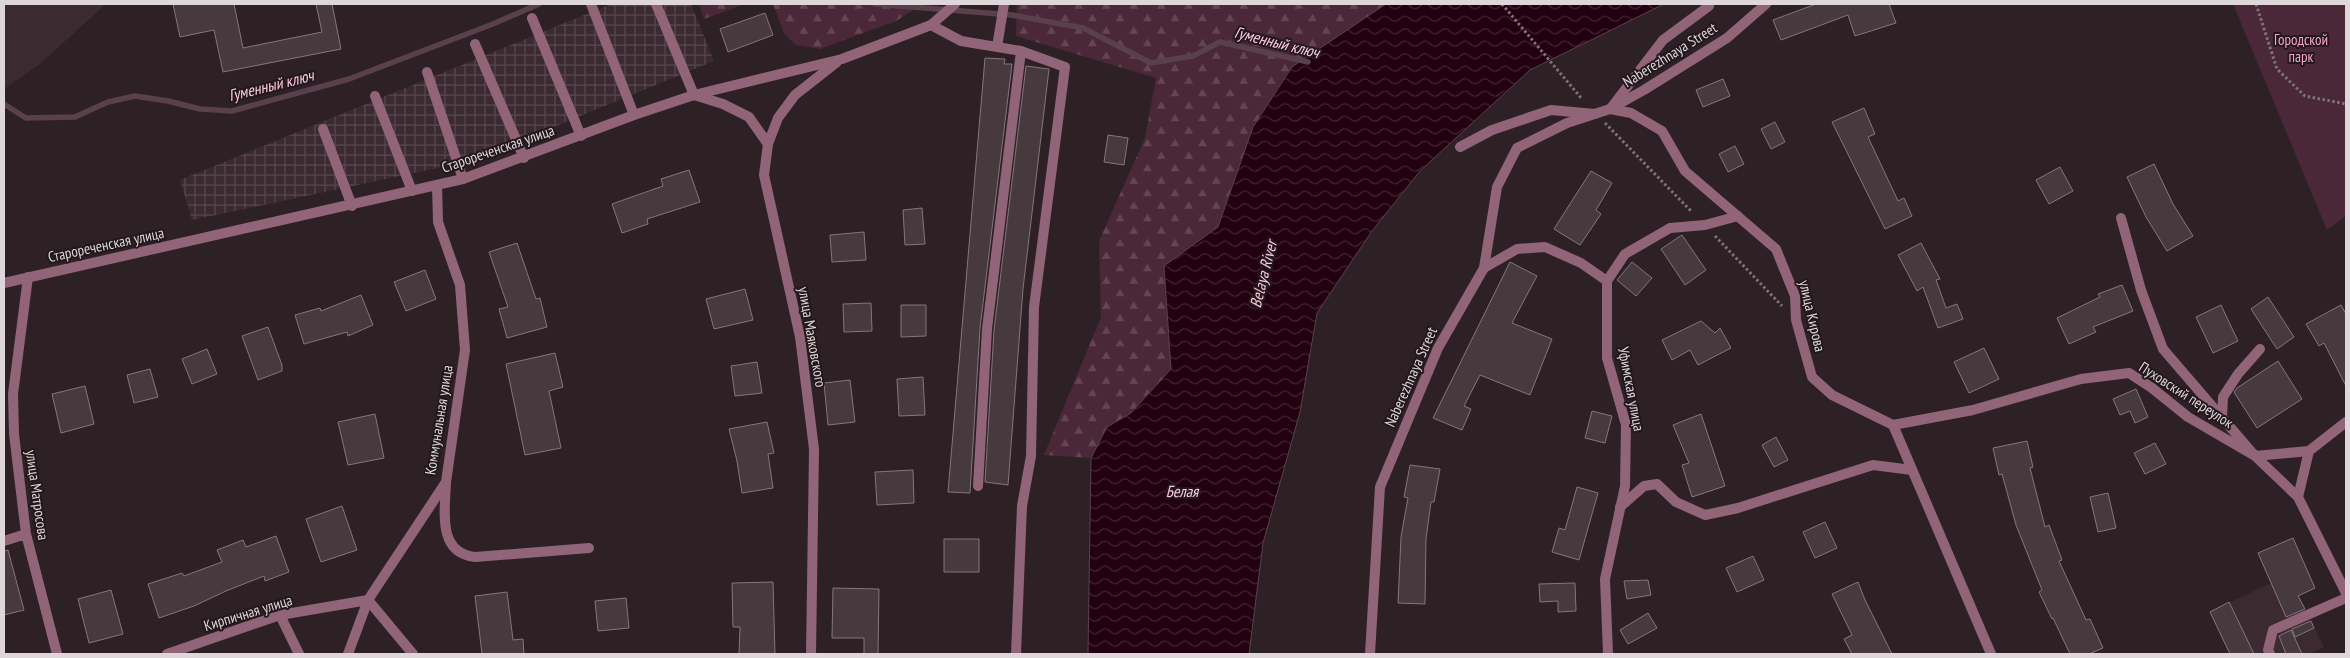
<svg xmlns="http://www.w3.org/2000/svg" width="2350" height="658" font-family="'PT Sans Narrow',sans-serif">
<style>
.built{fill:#3c2a31}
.industrial{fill:url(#industrial-grid)}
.forest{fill:url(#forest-firs)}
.park{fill:#4a2837}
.water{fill:url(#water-waves);stroke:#5a404c}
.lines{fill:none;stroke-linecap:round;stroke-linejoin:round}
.stream{stroke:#5a404c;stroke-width:5.5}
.building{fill:#473a3f;stroke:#84767b}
.path{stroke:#7e7478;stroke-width:3;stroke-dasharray:2.5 2.5;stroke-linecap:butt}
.service{stroke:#916477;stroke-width:10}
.minor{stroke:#916477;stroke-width:10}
.labels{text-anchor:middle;stroke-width:4;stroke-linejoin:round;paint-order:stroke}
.park-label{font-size:15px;fill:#f8a4c7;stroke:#23181c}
.street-label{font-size:15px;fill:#ded6d9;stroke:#23181c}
.water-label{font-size:16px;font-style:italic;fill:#fdc9de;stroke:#23181c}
</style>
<defs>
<pattern id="industrial-grid" width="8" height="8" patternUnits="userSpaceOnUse" patternTransform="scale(1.25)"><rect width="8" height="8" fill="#3c2a31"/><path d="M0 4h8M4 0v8" fill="none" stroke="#58484e"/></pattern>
<pattern id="forest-firs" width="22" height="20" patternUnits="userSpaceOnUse" patternTransform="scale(1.25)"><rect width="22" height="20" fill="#4a2837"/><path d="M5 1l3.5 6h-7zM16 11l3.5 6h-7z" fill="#644653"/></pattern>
<pattern id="water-waves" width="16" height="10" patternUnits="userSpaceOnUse" patternTransform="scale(1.25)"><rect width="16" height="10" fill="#22000f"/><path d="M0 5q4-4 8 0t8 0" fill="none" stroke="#422431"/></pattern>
</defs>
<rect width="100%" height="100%" fill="#2d2126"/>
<!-- built -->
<path class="built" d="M4,4H106L40,64L4,89Z
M2271,583L2298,595L2324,647L2309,654H2231L2210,612Z"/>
<!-- industrial -->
<path class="industrial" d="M611,4H691L714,61L471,161L192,220L180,180Z"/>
<!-- forest -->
<path class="forest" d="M699,4H745L704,19Z
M773,4H922L896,21L820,49L796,45L784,33Z
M1017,4H1386L1292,67L1253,127L1218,227L1164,266L1171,369L1131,413L1107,427L1091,458L1044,455L1101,317L1099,241L1145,138L1156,78L1016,36Z"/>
<!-- park -->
<path class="park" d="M2233,4H2346V216L2327,230Z"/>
<!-- water -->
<path class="water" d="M1386,4H1664L1530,70L1420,171L1372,231L1317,313L1300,412L1263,543L1249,654H1088L1091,458L1107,427L1131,413L1171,369L1164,266L1218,227L1253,127L1292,67Z"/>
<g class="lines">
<!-- stream -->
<path class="stream" d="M875,4L1012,15L1083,28L1151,63L1193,56L1220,42L1308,62
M4,104L26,118L75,117L108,102L135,96L168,101L200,109L232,111L349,79L493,24L539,4"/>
</g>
<!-- building -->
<path class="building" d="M173,4H234L243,48L322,32L316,4H332L341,49L223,72L214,30L180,37Z
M1816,4H1889L1896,23L1855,36L1848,15L1781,40L1773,20Z
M765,13L773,35L728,52L720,29Z
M985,58L1005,59L1004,64H1012L980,328L970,493L948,492Z
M1026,66L1049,69L1023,289L1008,485L985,482L994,330Z
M1723,79L1730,96L1703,107L1696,90Z
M1864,108L1875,134L1868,137L1898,201L1904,198L1912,216L1885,229L1832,122Z
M1775,122L1785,142L1771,149L1761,129Z
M1108,135L1128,138L1124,165L1104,162Z
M1735,146L1744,164L1728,172L1719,154Z
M2154,164L2173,204L2193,236L2167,251L2146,217L2127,177Z
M2060,167L2073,191L2049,204L2036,180Z
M689,170L700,202L647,219L648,224L622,233L612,204L663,186L661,179Z
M1591,171L1612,183L1596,210L1601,214L1580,245L1554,229Z
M922,208L925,244L905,245L903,210Z
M864,232L866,260L832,262L830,235Z
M1682,235L1706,270L1685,285L1661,249Z
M517,243L536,299L540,298L547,327L507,338L499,309L508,307L489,252Z
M1921,243L1940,279L1936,280L1946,308L1957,304L1963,319L1938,328L1923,287L1917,291L1898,255Z
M1510,262L1537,276L1512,323L1552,339L1530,395L1480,375L1464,406L1471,409L1462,430L1433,418Z
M1632,262L1652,278L1636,296L1617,280Z
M425,270L436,299L406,311L394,282Z
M2122,285L2133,311L2093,327L2096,332L2069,344L2057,318L2100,297L2098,294Z
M745,289L753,320L714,329L706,299Z
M361,295L373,325L348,336L347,332L304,344L295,315L320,308L321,311Z
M2268,297L2294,337L2277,349L2251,309Z
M871,303L872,331L844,332L843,304Z
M901,305H926V336L901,337Z
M2221,305L2238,341L2213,353L2196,317Z
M2341,305L2346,314V386L2324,343L2319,346L2306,324Z
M1701,321L1715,333L1720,328L1731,348L1698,365L1690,350L1672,360L1662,340Z
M268,327L282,365V371L258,380L242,336Z
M1984,348L1999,379L1969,393L1954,362Z
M207,349L217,374L192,384L182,359Z
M555,353L563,387L549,391L561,448L525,455L506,364Z
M2278,361L2302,399L2257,428L2234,392L2237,388Z
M757,362L762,393L735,396L731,366Z
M150,369L158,397L134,403L127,375Z
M923,377L925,415L899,416L897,379Z
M850,380L855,422L828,425L824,383Z
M85,386L94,424L61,433L52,394Z
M2136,389L2148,417L2135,423L2130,411L2120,415L2113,399Z
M1592,411L1612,416L1605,443L1585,438Z
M375,414L384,458L348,465L338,422Z
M1701,414L1725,486L1692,497L1682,465L1689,463L1673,425Z
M767,422L774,453L768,454L773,488L742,493L737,461L729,429Z
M1776,437L1788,460L1774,467L1762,445Z
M2027,441L2033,467L2030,468L2045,527L2049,525L2062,560L2059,561L2086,620L2090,619L2103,648L2089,654H2070L2053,618L2052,619L2039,592L2042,590L2016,525L2002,474L1999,475L1993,448Z
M2155,443L2166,464L2145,474L2134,453Z
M1410,465L1440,469L1434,502H1431L1426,539L1425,604L1398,603L1401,537L1408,498L1404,497Z
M913,470L914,503L877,505L875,472Z
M1577,487L1598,493L1579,560L1552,552L1559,528L1565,530Z
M2108,493L2116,528L2098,532L2090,497Z
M342,506L357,550L321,562L306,519Z
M1825,522L1837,548L1815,558L1803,532Z
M276,536L289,572L265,581L264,576L226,591L194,606L159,618L148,584L182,573L184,576L222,562L217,550L243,540L246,547Z
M2293,538L2315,588L2298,596L2305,609L2286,617L2258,553Z
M944,539H979V572H944Z
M8,550L24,610L4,615V551Z
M1753,556L1764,580L1737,592L1726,568Z
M1648,580L1651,595L1627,599L1624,581Z
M773,582L775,654H739L740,627H733L732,583Z
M1858,582L1865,600L1892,654H1852L1844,639L1852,635L1832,594Z
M1575,583L1576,611L1558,612V601L1540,602L1539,584Z
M833,588L879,589L878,654H864V638H832Z
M111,590L123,634L89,643L78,599Z
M507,592L513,640L523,639L524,654H482L475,596Z
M626,598L629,628L598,631L595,601Z
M2229,602L2243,631L2254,654H2230L2210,612Z
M1648,613L1657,628L1628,644L1620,630Z
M2311,621L2314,628L2295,637L2292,629Z
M2291,630L2302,654H2286L2279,636Z"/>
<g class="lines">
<!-- path -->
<path class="path" d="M1502,4L1582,99
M2256,4L2277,69L2305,96L2346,104
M1605,123L1692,212
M1715,236L1782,306"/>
<!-- service -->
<path class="service" d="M591,4L634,115
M656,4L694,95L723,104L749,117L768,144
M532,18L581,136
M931,25L961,41L1021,51L987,329L978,486
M475,44L524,158
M997,47L1004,4
M1021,51L1065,67L1034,307L1031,456L1022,506
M427,72L463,179
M375,96L412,191
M1611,108L1663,40L1709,6
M323,129L352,206
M1460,147L1492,130L1551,110L1595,114
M1484,268L1517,249L1545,247L1581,263L1607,281
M2222,417L2223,397L2238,374L2260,349
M446,482C445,511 437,553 475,557L589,548
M1620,507L1644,486L1657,484L1676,502L1705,515L1738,508L1873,465L1912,470
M280,615L299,654
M348,654L368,600
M2270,654L2268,650L2273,630L2346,598"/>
<!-- minor -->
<path class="minor" d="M1610,109L1644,90L1727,38L1766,4
M2121,218L2141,290L2163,349L2255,456L2309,451
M28,277L13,394L14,434L26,534L57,654
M4,283L463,179L634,115L694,95L842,59L931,25L955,4
M1893,425L1973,410L2081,379L2129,373L2152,388L2188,417L2255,456L2298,497
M2309,451L2298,497L2346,593
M2309,451L2346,422
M4,541L26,534
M167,654L280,615L368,600
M413,654L368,600L446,482L465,350L460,285L438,222L437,185
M811,654L814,449L800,337L764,175L768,144L778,118L795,95L837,62
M1016,654L1022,506
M1370,654L1380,487L1438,348L1484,268L1497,187L1517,148L1567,123L1610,109L1631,113L1662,131L1685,171L1776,249L1795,296L1796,320L1812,377L1832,395L1893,425L1991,654
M1608,654L1605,579L1625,486L1626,425L1607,358V281L1625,254L1670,228L1705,225L1738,216"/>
</g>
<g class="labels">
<!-- park labels -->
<g class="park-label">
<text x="2301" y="45">Городской<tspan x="2301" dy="17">парк</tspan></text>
</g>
<!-- street labels -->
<g class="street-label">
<text transform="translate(1670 55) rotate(-32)" y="5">Naberezhnaya Street</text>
<text transform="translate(498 149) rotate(-19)" y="5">Старореченская улица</text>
<text transform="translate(106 245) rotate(-12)" y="5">Старореченская улица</text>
<text transform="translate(1812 316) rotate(77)" y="5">улица Кирова</text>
<text transform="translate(812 337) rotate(80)" y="5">улица Маяковского</text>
<text transform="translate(1411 377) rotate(-66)" y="5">Naberezhnaya Street</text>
<text transform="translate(1631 389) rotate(79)" y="5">Уфимская улица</text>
<text transform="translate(2186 395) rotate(33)" y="5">Пуховский переулок</text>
<text transform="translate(439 420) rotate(-81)" y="5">Коммунальная улица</text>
<text transform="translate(37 495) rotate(82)" y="5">улица Матросова</text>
<text transform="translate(248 613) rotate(-17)" y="5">Кирпичная улица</text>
</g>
<!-- water labels -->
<g class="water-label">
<text transform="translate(1277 42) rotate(14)" y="6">Гуменный ключ</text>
<text transform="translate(271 85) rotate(-14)" y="6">Гуменный ключ</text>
<text transform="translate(1263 274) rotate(-76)" y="6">Belaya River</text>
<text x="1182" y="497">Белая</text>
</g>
</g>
<!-- border -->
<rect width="2350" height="658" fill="none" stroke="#ded6d9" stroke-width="10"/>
</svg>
